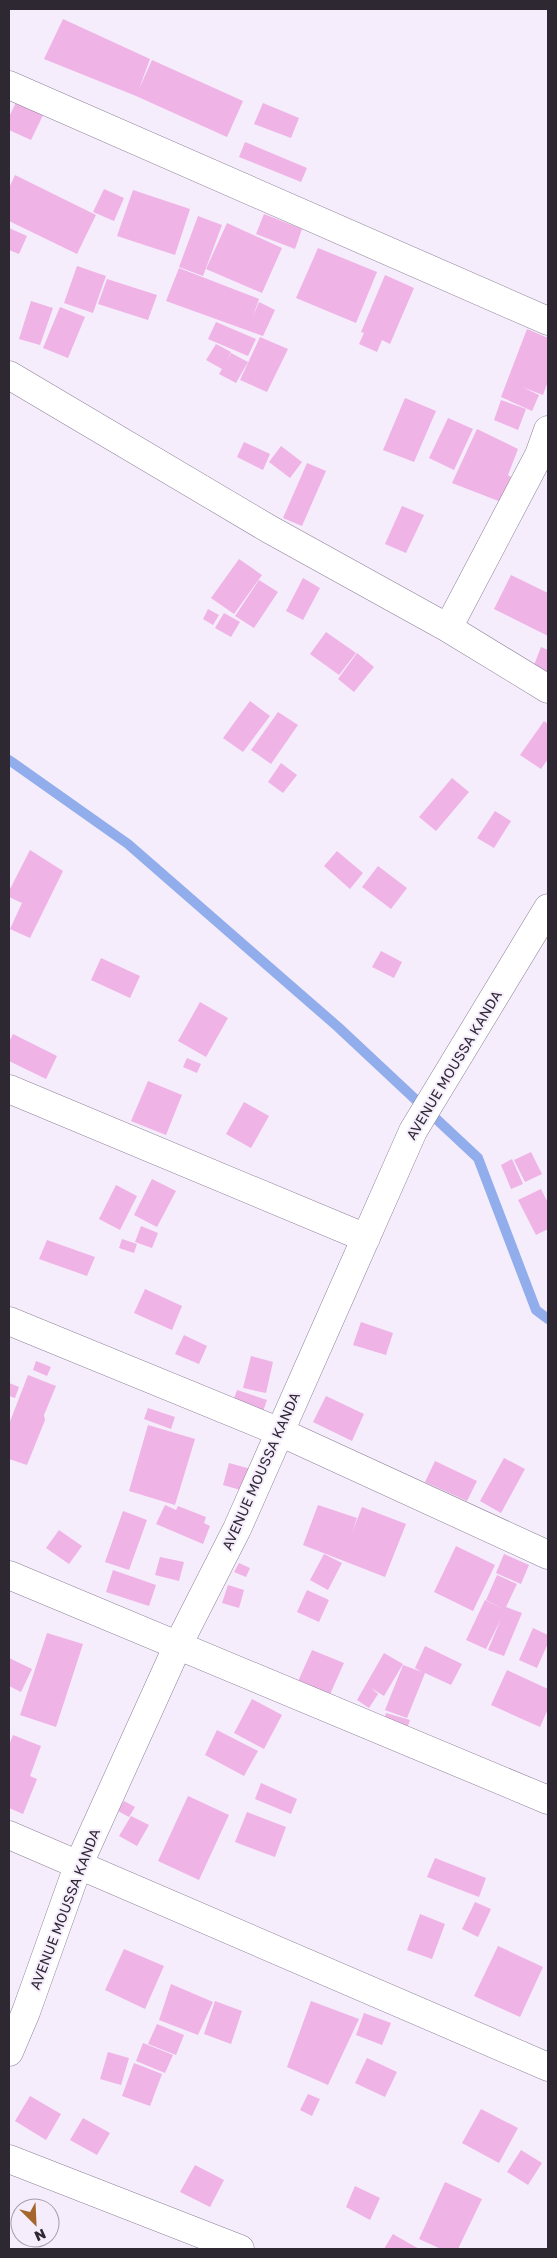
<svg xmlns="http://www.w3.org/2000/svg" width="557" height="2258" font-family="'Golos Text',sans-serif">
<style>
.lines{fill:none;stroke-linecap:round;stroke-linejoin:round}
.stream{stroke:#91adec;stroke-width:10}
.building{fill:#f0b3e6}
.street-casing{stroke:#8d8098;stroke-width:29}
.street{stroke:#fff;stroke-width:28}
.labels{text-anchor:middle;stroke-width:4;stroke-linejoin:round;paint-order:stroke}
.street-label{font-size:14px;fill:#2e2832;stroke:#f5ecfc}
</style>
<rect width="100%" height="100%" fill="#f5ecfc"/>
<g class="lines">
<!-- stream -->
<path class="stream" d="M9,760L128,844L338,1027L478,1158L536,1310L548,1319"/>
</g>
<!-- building -->
<path class="building" d="M63,19L150,59L139,89L152,60L243,101L227,137L136,96L44,59Z
M18,98L45,111L31,140L9,130V117Z
M263,103L299,118L291,138L254,124Z
M245,142L307,168L301,182L239,157Z
M15,175L96,215L77,254L9,221V188Z
M104,189L124,198L114,221L93,212Z
M133,190L190,209L175,255L117,236Z
M264,214L302,229L295,249L256,234Z
M198,216L222,225L203,276L179,267Z
M227,223L282,248L262,293L206,269Z
M9,228L27,236L19,254L9,250Z
M318,248L377,272L356,323L296,298Z
M77,266L106,276L93,313L64,303Z
M179,268L259,299L253,316L259,302L275,310L263,336L166,301Z
M385,275L414,288L390,344L382,340L377,352L359,344L364,333L361,332Z
M107,279L157,295L148,320L98,304Z
M31,301L53,308L40,345L19,339Z
M60,307L85,317L68,358L43,348Z
M216,322L256,339L248,356L208,339Z
M527,329L548,338V381L543,395L522,387L539,395L532,411L501,397Z
M260,337L288,349L267,392L240,380Z
M216,344L231,352L226,362L231,353L248,362L236,383L219,374L222,369L206,360Z
M405,398L436,411L414,462L383,450Z
M501,400L526,409L518,430L494,420Z
M448,418L473,429L454,470L429,458Z
M477,429L518,449L508,475L511,477L501,502L452,483Z
M244,442L270,454L263,470L237,457Z
M281,446L302,462L290,478L269,462Z
M307,463L326,471L302,526L283,518Z
M402,506L424,515L406,553L385,544Z
M239,559L262,575L234,614L211,598Z
M511,575L548,593V636L494,609Z
M303,578L320,588L303,620L286,611Z
M259,580L278,592L254,628L235,616Z
M208,609L219,615L213,625L203,619Z
M224,613L240,622L231,637L215,628Z
M326,632L356,653L339,675L310,654Z
M541,647L548,650V680L529,678Z
M357,653L374,667L354,692L338,679Z
M250,701L270,716L243,752L223,738Z
M278,712L298,725L271,764L251,750Z
M544,721L548,724V759L541,769L520,755Z
M281,763L297,775L283,793L268,782Z
M452,778L469,792L436,831L419,817Z
M495,811L511,821L494,848L477,838Z
M30,850L63,871L30,938L10,929L22,903L9,897V891Z
M337,851L363,873L350,889L324,866Z
M378,866L407,888L391,909L362,887Z
M381,951L402,962L394,978L372,967Z
M101,958L140,976L130,998L91,980Z
M200,1002L228,1018L206,1057L178,1041Z
M13,1034L57,1056L46,1079L9,1061V1042Z
M187,1058L201,1064L197,1073L183,1067Z
M148,1081L182,1095L166,1135L131,1121Z
M244,1102L269,1116L251,1148L226,1134Z
M531,1152L542,1174L525,1182L514,1160Z
M512,1159L523,1184L511,1189L501,1165Z
M152,1179L176,1191L157,1227L134,1215Z
M116,1185L137,1196L120,1230L99,1219Z
M541,1189L548,1203V1229L536,1235L518,1200Z
M141,1226L158,1233L152,1248L135,1242Z
M122,1239L137,1244L134,1253L119,1248Z
M47,1240L95,1257L87,1276L39,1259Z
M145,1289L182,1306L172,1330L134,1313Z
M361,1322L393,1333L386,1355L353,1345Z
M184,1335L207,1346L199,1364L175,1354Z
M251,1356L273,1362L266,1393L243,1388Z
M36,1361L51,1367L47,1376L33,1370Z
M28,1375L56,1386L44,1415L45,1420L27,1465L9,1459V1424Z
M9,1383L19,1387L15,1398L9,1396Z
M237,1390L267,1400L260,1420L230,1410Z
M326,1396L364,1414L352,1441L313,1422Z
M148,1408L175,1417L171,1429L144,1419Z
M148,1425L195,1439L175,1505L129,1491Z
M504,1458L525,1469L501,1513L480,1501Z
M435,1461L477,1481L467,1501L425,1482Z
M229,1463L251,1469L244,1491L223,1485Z
M165,1505L176,1510L178,1506L206,1517L204,1523L210,1526L203,1544L156,1524Z
M318,1505L357,1518L352,1533L362,1507L406,1524L385,1577L303,1545Z
M123,1511L147,1520L129,1570L105,1562Z
M59,1530L82,1546L69,1564L46,1548Z
M456,1546L495,1565L473,1611L434,1592Z
M324,1554L342,1563L328,1590L310,1580Z
M504,1554L529,1565L521,1584L496,1573Z
M160,1557L184,1562L179,1581L155,1575Z
M239,1563L250,1568L246,1577L234,1572Z
M113,1570L156,1585L149,1606L106,1592Z
M497,1575L517,1584L506,1607L522,1613L504,1656L488,1650L501,1619L486,1649L466,1640L485,1600L505,1610L486,1600Z
M228,1585L244,1590L239,1608L222,1603Z
M307,1590L329,1600L319,1622L297,1612Z
M533,1628L548,1635V1643L537,1668L519,1660Z
M47,1633L83,1644L56,1727L20,1715Z
M425,1646L462,1664L451,1685L425,1673L407,1718L385,1710L403,1665L422,1672L415,1668Z
M312,1650L344,1663L327,1701L295,1688Z
M384,1653L403,1664L384,1696L371,1688L378,1694L369,1708L357,1700Z
M9,1658L32,1669L21,1692L9,1686Z
M507,1670L548,1689V1709L540,1727L491,1705Z
M252,1699L282,1715L264,1749L234,1733Z
M386,1713L410,1720L405,1735L382,1728Z
M217,1730L258,1751L244,1776L205,1755Z
M13,1735L41,1746L30,1776L37,1779L23,1814L9,1808V1745Z
M261,1783L297,1799L291,1814L255,1799Z
M188,1796L229,1815L199,1880L158,1861Z
M124,1801L135,1807L129,1817L118,1811Z
M247,1812L286,1827L275,1857L235,1842Z
M131,1816L149,1825L137,1846L119,1836Z
M435,1858L486,1878L479,1897L427,1877Z
M475,1902L491,1909L478,1937L462,1929Z
M420,1914L445,1924L432,1959L407,1950Z
M498,1946L543,1967L520,2017L474,1996Z
M124,1949L164,1966L145,2009L105,1990Z
M171,1984L213,2002L198,2035L159,2020Z
M215,2001L242,2011L231,2044L204,2034Z
M311,2001L359,2019L328,2085L287,2067Z
M364,2013L391,2023L382,2045L356,2035Z
M157,2024L184,2035L176,2055L148,2044Z
M143,2043L173,2055L165,2073L136,2061Z
M108,2052L129,2058L121,2085L100,2079Z
M367,2058L397,2072L385,2097L355,2083Z
M134,2063L162,2074L150,2106L122,2096Z
M308,2094L320,2099L312,2116L300,2110Z
M30,2096L61,2114L46,2140L15,2121Z
M481,2109L518,2128L499,2163L462,2143Z
M83,2118L110,2133L97,2155L70,2140Z
M521,2150L542,2163L528,2185L507,2172Z
M195,2165L224,2180L210,2207L180,2192Z
M445,2182L482,2199L458,2249H441L419,2239Z
M355,2186L380,2198L370,2220L346,2207Z
M393,2234L419,2249H384Z"/>
<g class="lines">
<!-- street casing -->
<g class="street-casing">
<path id="street" d="M9,85L548,321
M9,375L269,529L448,628L548,689
M448,628L539,455L548,430
M9,1089L366,1238
M9,1321L280,1432L548,1555
M9,1575L548,1800
M9,1835L548,2067
M9,2052L26,2012L78,1866L178,1645L237,1529L413,1131L548,908
M9,2159L240,2249"/>
</g>
<!-- street -->
<use href="#street" class="street"/>
</g>
<g class="labels">
<!-- street labels -->
<g class="street-label">
<text transform="translate(454 1065) rotate(-59)" y="5">AVENUE MOUSSA KANDA</text>
<text transform="translate(261 1471) rotate(-66)" y="5">AVENUE MOUSSA KANDA</text>
<text transform="translate(65 1909) rotate(-69)" y="5">AVENUE MOUSSA KANDA</text>
</g>
</g>
<!-- border -->
<rect width="557" height="2258" fill="none" stroke="#2e2832" stroke-width="20"/>
<!-- north arrow -->
<g transform="translate(35 2223) rotate(156)"><circle r="24" fill="#f5ecfc" stroke="#a59eab"/>
<path d="M0-4L9 19L0 12L-9 19Z" fill="#a4662c"/>
<text y="-8" font-size="14" font-weight="bold" text-anchor="middle" fill="#2e2832">N</text>
</g>
</svg>
